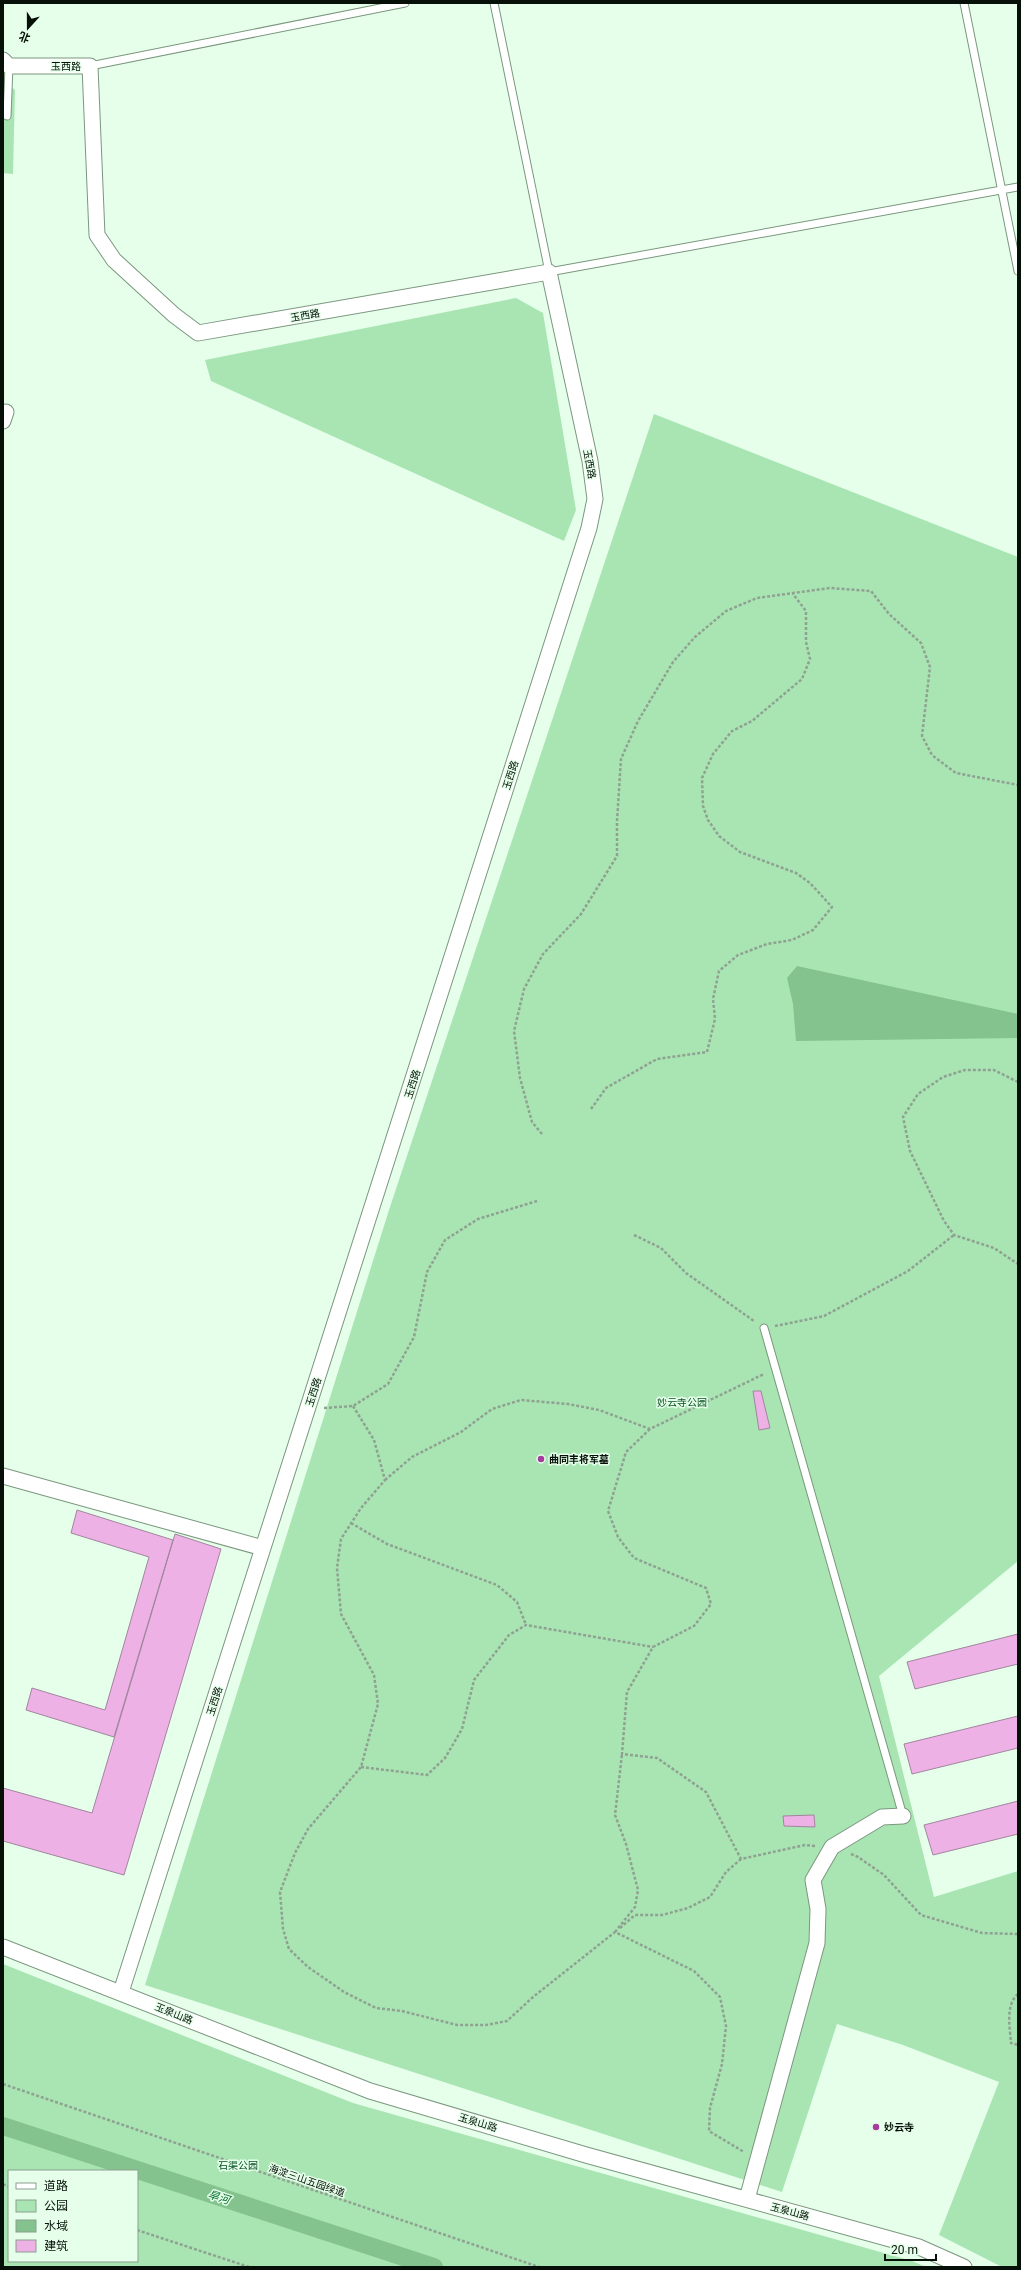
<svg xmlns="http://www.w3.org/2000/svg" width="1021" height="2270" font-family="Roboto,'Noto Sans SC',sans-serif">
<style>
.green{fill:#a9e5b3;fill-rule:evenodd}
.water{fill:#84c28e}
.lines{fill:none;stroke-linecap:round;stroke-linejoin:round}
.canal{stroke:#84c28e;stroke-width:18}
.building{fill:#edb1e6;stroke:#a1859d}
.service-casing{stroke:#7b977f;stroke-width:9}
.minor-casing{stroke:#7b977f;stroke-width:17}
.path{stroke:#8fa292;stroke-width:2.5;stroke-dasharray:3 2;stroke-linecap:butt}
.service{stroke:#fff;stroke-width:7}
.minor{stroke:#fff;stroke-width:15}
.poi-dot{fill:#a53c9d;stroke:#e6ffea;stroke-width:1.5}
.labels{text-anchor:middle;stroke-width:3;stroke-linejoin:round;paint-order:stroke}
.street-label{font-size:10px;fill:#061008;stroke:#e6ffea}
.park-label{font-size:10px;fill:#075021;stroke:#e6ffea}
.poi-label{font-size:10px;font-weight:bold;fill:#061008;stroke:#e6ffea;text-anchor:start}
.water-label{font-size:11px;font-style:italic;fill:#03692b;stroke:#e6ffea}
</style>
<rect width="100%" height="100%" fill="#e6ffea"/>
<!-- green -->
<path class="green" d="M3,79L15,90L13,174L3,173Z
M516,298L543,313L576,510L564,541L211,381L205,360Z
M654,414L1018,557V1561L879,1676L934,1897L1018,1871V2267H1002L939,2235L999,2082L903,2045L837,2024L782,2192L145,1985L389,1210Z
M3,1964L353,2103L912,2261L926,2267H3ZM9,2171H137V2261H9Z"/>
<!-- water -->
<path class="water" d="M797,966L1018,1014V1038L796,1041L793,1004L787,978Z"/>
<g class="lines">
<!-- canal -->
<path class="canal" d="M3,2126L434,2267"/>
</g>
<!-- building -->
<path class="building" d="M753,1391H761L770,1428L759,1430Z
M77,1510L173,1540L114,1737L26,1710L32,1688L105,1710L149,1557L71,1533Z
M175,1534L221,1549L124,1875L3,1841V1788L92,1813Z
M1018,1634V1664L915,1689L907,1662Z
M1018,1716V1748L912,1774L904,1744Z
M1018,1801V1834L933,1855L924,1825Z
M814,1815L815,1827L784,1826L783,1816Z"/>
<g class="lines">
<!-- service casing -->
<g class="service-casing">
<path id="service" d="M494,3L549,272L1018,187
M964,3L1018,271
M90,66L405,3
M7,116L9,66
M764,1328L903,1816"/>
</g>
<!-- minor casing -->
<g class="minor-casing">
<path id="minor" d="M3,60L9,66H90L97,235L114,260L174,315L198,333L549,272L590,461L595,499L589,528L121,1992
M3,421L6,412
M3,1476L263,1548
M3,1947L370,2091L586,2155L919,2247L964,2267
M747,2199L817,1943L818,1909L813,1880L832,1847L882,1817L903,1816"/>
</g>
<!-- path -->
<path class="path" d="M1018,1082L994,1070H965L943,1077L918,1094L903,1117L910,1151L944,1221L954,1235L994,1248L1018,1264
M591,1109L606,1088L657,1059L707,1052L715,1019L713,999L719,971L738,955L767,944L792,940L813,930L832,907L810,883L796,873L740,852L719,836L708,820L703,806L702,778L713,754L732,731L752,721L802,679L810,659L806,642V611L793,594
M542,1134L532,1122L520,1078L514,1031L524,989L543,954L581,914L617,856V821L621,759L638,721L673,662L695,637L726,611L757,598L830,588L871,591L889,614L921,643L930,667L922,736L932,755L956,773L1018,785
M634,1235L661,1248L686,1273L754,1321
M775,1326L824,1316L908,1271L954,1235
M353,1406L374,1440L385,1480L361,1508L341,1539L337,1568L341,1614L374,1675L378,1704L361,1767L308,1829L295,1853L280,1892L283,1929L289,1949L308,1967L344,1992L376,2008L402,2011L457,2025H486L507,2021L533,1997L615,1932L694,1971L720,1997L726,2026L722,2064L710,2108L709,2131L744,2152
M324,1408L353,1406L388,1384L414,1337L427,1272L445,1240L478,1219L537,1201
M650,1429L626,1452L608,1511L618,1537L634,1558L706,1588L711,1604L694,1626L653,1647L627,1692L622,1754L657,1758L706,1792L741,1859L805,1845L815,1846
M385,1480L412,1457L461,1432L492,1409L521,1400L568,1404L599,1410L650,1429L764,1374
M351,1523L387,1544L497,1585L517,1602L526,1625
M361,1767L427,1775L445,1758L462,1729L474,1680L509,1635L526,1625L653,1647
M851,1854L858,1857L884,1875L921,1915L982,1933L1018,1934
M620,1928L635,1915H662L688,1908L710,1897L726,1872L741,1859
M615,1932L635,1907L638,1890L626,1844L615,1815L622,1754
M1018,1994C1005,2005 1010,2028 1011,2043L1018,2045
M3,2084L539,2267
M3,2184L9,2187
M137,2230L249,2267"/>
<!-- service -->
<use href="#service" class="service"/>
<!-- minor -->
<use href="#minor" class="minor"/>
</g>
<!-- markers -->
<g class="poi-dot">
<circle cx="541" cy="1459" r="4"/>
<circle cx="876" cy="2127" r="4"/>
</g>
<g class="labels">
<!-- street labels -->
<g class="street-label">
<text x="66" y="70">玉西路</text>
<text transform="translate(305 315) rotate(-10)" y="4">玉西路</text>
<text transform="translate(590 464) rotate(80)" y="4">玉西路</text>
<text transform="translate(510 775) rotate(-72)" y="4">玉西路</text>
<text transform="translate(412 1084) rotate(-72)" y="4">玉西路</text>
<text transform="translate(313 1392) rotate(-72)" y="4">玉西路</text>
<text transform="translate(214 1701) rotate(-72)" y="4">玉西路</text>
<text transform="translate(174 2013) rotate(22)" y="4">玉泉山路</text>
<text transform="translate(478 2122) rotate(17)" y="4">玉泉山路</text>
<text transform="translate(307 2180) rotate(19)" y="4">海淀三山五园绿道</text>
<text transform="translate(790 2211) rotate(15)" y="4">玉泉山路</text>
</g>
<!-- park labels -->
<g class="park-label">
<text x="682" y="1406">妙云寺公园</text>
<text x="238" y="2169">石渠公园</text>
</g>
<!-- poi labels -->
<g class="poi-label">
<text x="549" y="1463">曲同丰将军墓</text>
<text x="884" y="2131">妙云寺</text>
</g>
<!-- water labels -->
<g class="water-label">
<text transform="translate(219 2197) rotate(18)" y="4">旱河</text>
</g>
</g>
<!-- border -->
<rect width="1021" height="2270" fill="none" stroke="#061008" stroke-width="8"/>
<!-- legend -->
<rect x="8" y="2170" width="130" height="92" fill="#e6ffea" stroke="#8c9f90"/>
<rect x="16" y="2183" width="20" height="6" fill="#ffffff" stroke="#8c9f90"/>
<text x="44" y="2190" font-size="12" fill="#061008">道路</text>
<rect x="16" y="2200" width="20" height="12" fill="#a9e5b3" stroke="#8c9f90"/>
<text x="44" y="2210" font-size="12" fill="#061008">公园</text>
<rect x="16" y="2220" width="20" height="12" fill="#84c28e" stroke="#8c9f90"/>
<text x="44" y="2230" font-size="12" fill="#061008">水域</text>
<rect x="16" y="2240" width="20" height="12" fill="#edb1e6" stroke="#8c9f90"/>
<text x="44" y="2250" font-size="12" fill="#061008">建筑</text>
<!-- north arrow -->
<g transform="translate(28 28) rotate(201)" stroke="#e6ffea" stroke-width="3" paint-order="stroke">
<path d="M0-3L7 15L0 10L-7 15Z" fill="#061008"/>
<text y="-6" font-size="11" font-weight="bold" text-anchor="middle" fill="#061008">北</text>
</g>
<!-- scale -->
<path d="M885 2254v6h51v-6" fill="none" stroke="#061008" stroke-width="2"/>
<text x="891" y="2254" font-size="12" fill="#061008" stroke="#e6ffea" stroke-width="3" paint-order="stroke">20 m</text>
</svg>
